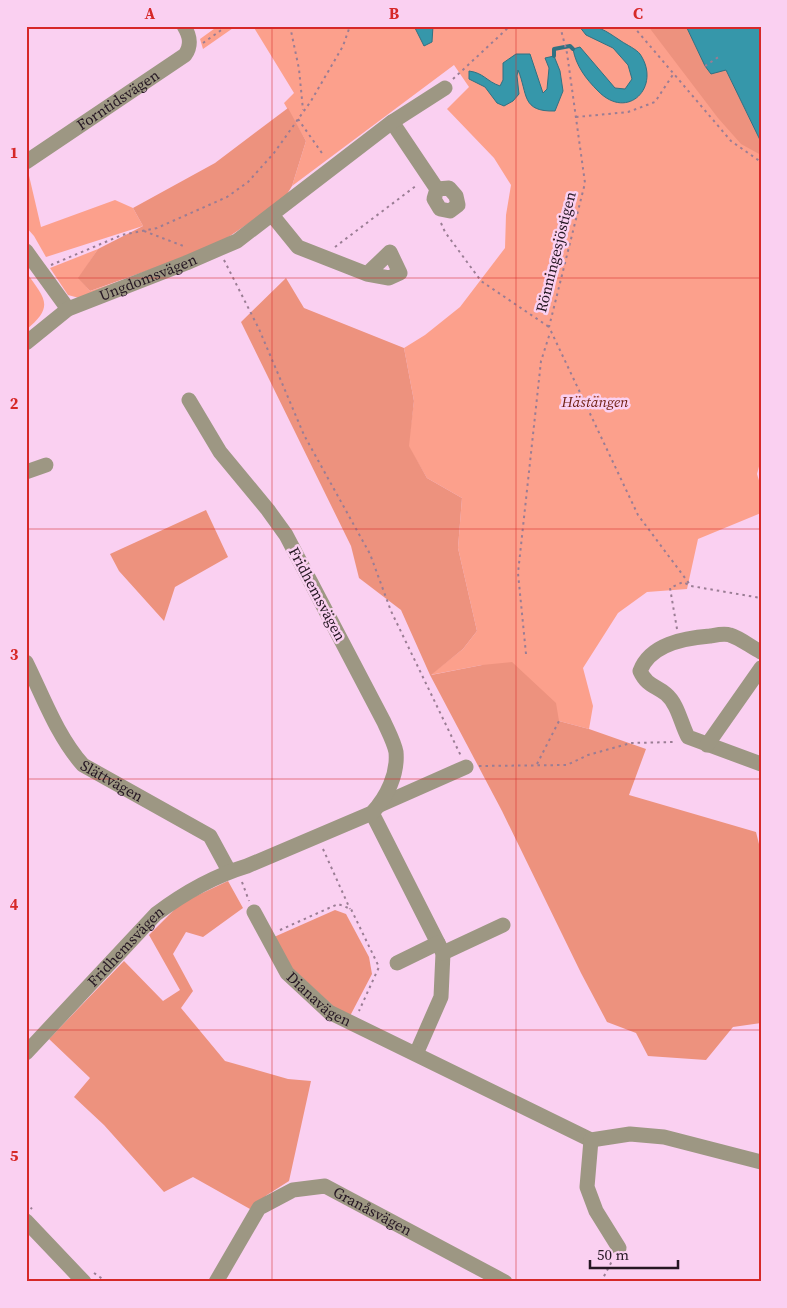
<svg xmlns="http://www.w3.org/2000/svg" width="787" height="1308" font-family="'Source Serif 4',serif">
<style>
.green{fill:#fca08c}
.forest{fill:#ed927e}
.water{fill:#3697aa;stroke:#317182}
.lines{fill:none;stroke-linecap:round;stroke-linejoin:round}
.stream{stroke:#317182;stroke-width:4}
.path{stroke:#9a7d94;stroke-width:2;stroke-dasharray:2.5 4;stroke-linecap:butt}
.minor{stroke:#9d9783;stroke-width:15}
.grid{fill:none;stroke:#d62828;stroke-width:1;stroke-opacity:0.55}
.labels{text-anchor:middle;stroke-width:5;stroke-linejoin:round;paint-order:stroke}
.street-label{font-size:15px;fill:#251723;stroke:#fad0f1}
.park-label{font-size:15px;font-style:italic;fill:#6d1d0e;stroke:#fad0f1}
.neatline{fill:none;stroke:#d62828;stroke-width:2}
.grid-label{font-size:16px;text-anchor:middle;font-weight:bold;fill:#d62828}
</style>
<rect width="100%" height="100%" fill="#fad0f1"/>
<!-- green -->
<path class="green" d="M218,26H236L203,49L200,39Z
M253,26H686L696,47L726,70L761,142V459L757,474L761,487V513L698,539L687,589L647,592L618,613L583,668L593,706L589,729L559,721L482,665L430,675L463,649L477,631L458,548L462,498L427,478L408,446L414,401L404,348L425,335L460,307L505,248L506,215L511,185L494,158L447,109L469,87L454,65L292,186L306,141L284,103L294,93Z
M27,167L41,227L115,200L133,208L143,226L46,257L34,236L26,227Z
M98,249L79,278L90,291L192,257L79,298L68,295L50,268Z
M26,272C45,299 55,306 26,330Z"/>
<!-- forest -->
<path class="forest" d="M648,26H686L705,66L726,70L761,142V155L741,144L718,118Z
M288,108L306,141L292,186L284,199L224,240L208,249L90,291L78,278L98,249L143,226L133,208L215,163Z
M286,278L304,308L404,348L414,401L409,446L427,478L462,498L458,548L477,631L463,649L431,675L482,665L512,662L556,703L559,721L589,729L646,749L629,795L756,832L761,852V1023L733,1027L706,1060L648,1056L636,1033L607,1022L581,973L502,811L430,675L401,610L359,578L351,546L241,322Z
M206,510L228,557L175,587L164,621L119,571L110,554Z
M228,881L243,908L203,937L186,932L173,954L193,991L181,1008L225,1061L288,1079L311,1081L289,1181L267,1195L250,1209L193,1177L164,1192L104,1125L74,1097L90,1078L49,1039L124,961L163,1001L180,990L149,935L181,903Z
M335,910L346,914L369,957L372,974L350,1016L334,1007L292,968L274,937Z"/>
<!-- water -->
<path class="water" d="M414,26H433L432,42L424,46Z
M579,26C600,26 603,29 621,41C627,45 636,49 640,54C662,86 628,122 598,91C586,79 576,66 573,49L580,47L615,88L625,89L632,79L628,65L613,48L586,35Z
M686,26H761V142L726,70L711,74L705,66Z
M516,54H530L543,93L547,89L549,68L545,58L554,56L560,71L563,91L555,111C521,112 528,94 518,70L517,76L519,94L513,101L504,106L497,103L485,87L469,79V71C484,73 486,81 500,86L503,80V63Z"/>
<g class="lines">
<!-- stream -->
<path class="stream" d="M554,56V49L570,46L573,49"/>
<!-- path -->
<path class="path" d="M290,26L299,69L303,110
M560,26L567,53L585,183L549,327L638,515L691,586
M633,26L731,141L761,162
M203,43L227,26
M705,66L720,56
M453,79L510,26
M576,117L628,112L655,102L674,73
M298,119L324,156
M441,223L445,232L481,281L549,327
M144,231L186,247
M335,247L417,185
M224,260L259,329L304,435L370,554L391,611L461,756
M51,265L122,235L157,228L227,197L248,182L274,153L311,101L343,46L350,26
M677,629L670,588L683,582L691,586L761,598
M526,654L518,573L541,361L550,333
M537,764L559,721
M479,766L567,765L588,755L631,743L675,742
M323,849L350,909
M242,882L249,901
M280,930L338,904L351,909L379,967L359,1011
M26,1203L32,1209
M94,1273L107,1282
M601,1282L613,1259"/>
<!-- minor -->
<g class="minor">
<path d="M392,122L437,189L434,199L440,209L450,211L458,205L456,196L449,188L437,189"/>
<path id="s1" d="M26,162L185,55C192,45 190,36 184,26"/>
<path d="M272,215L298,247L367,274L389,278L400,273L390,252L367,274"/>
<path d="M26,251L68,309"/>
<path id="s2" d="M26,343L68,309L186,263L237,241L392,122L445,88"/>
<path d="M26,472L46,465"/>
<path d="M761,652C751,647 740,638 730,635C724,633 716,635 710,636C684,638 650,644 640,671C647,686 655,685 666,694C678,704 681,724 688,737L761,764"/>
<path id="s3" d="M26,662C43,696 57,736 83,765L210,836L229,871"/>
<path d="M707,745L761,668"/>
<path d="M380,805L466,767"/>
<path d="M372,813L443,953L441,997L416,1054"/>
<path id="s4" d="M254,912L287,973L329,1012L591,1140L630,1134L664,1137L761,1162"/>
<path d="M443,953L503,925"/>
<path d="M397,963L438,943"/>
<path id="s5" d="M26,1053L156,914C184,893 214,876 247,866L372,813C387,797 398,774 396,752C394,742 388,731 384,722L286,535L268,510L220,452L189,400"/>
<path d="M591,1140L587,1187L596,1211L619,1248"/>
<path d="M26,1221L84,1282"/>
<path id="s6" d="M216,1282L259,1208L293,1190L325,1186L505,1282"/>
</g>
</g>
<!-- grid -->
<path class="grid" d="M272,26V1282M516,26V1282M26,278H761M26,529H761M26,779H761M26,1030H761"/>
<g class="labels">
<!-- street labels -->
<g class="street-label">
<text dy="5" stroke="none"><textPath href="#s1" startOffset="111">Forntidsvägen</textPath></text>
<text transform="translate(556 252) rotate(-76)" y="5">Rönningesjöstigen</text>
<text dy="5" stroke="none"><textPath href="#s2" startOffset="140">Ungdomsvägen</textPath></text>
<text transform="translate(317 594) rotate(62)" y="5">Fridhemsvägen</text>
<text dy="5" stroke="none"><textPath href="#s3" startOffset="151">Slättvägen</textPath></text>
<text dy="5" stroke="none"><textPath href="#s5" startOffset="146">Fridhemsvägen</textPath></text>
<text dy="5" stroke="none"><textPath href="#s4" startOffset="111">Dianavägen</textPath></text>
<text dy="5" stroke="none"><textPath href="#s6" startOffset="210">Granåsvägen</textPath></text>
</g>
<!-- park labels -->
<g class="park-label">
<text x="595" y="407">Hästängen</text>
</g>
</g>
<!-- border -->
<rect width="787" height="1308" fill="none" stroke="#fad0f1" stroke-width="55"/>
<!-- scale -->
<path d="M590 1260v8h88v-8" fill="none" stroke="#251723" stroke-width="2.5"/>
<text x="597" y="1260" font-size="15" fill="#251723" stroke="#fad0f1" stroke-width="4" paint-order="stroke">50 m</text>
<rect x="28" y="28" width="732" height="1252" class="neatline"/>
<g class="grid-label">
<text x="150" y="19">A</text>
<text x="394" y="19">B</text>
<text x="638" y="19">C</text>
<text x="14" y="158">1</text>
<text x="14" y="409">2</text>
<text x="14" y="660">3</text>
<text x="14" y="910">4</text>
<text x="14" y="1161">5</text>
</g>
</svg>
